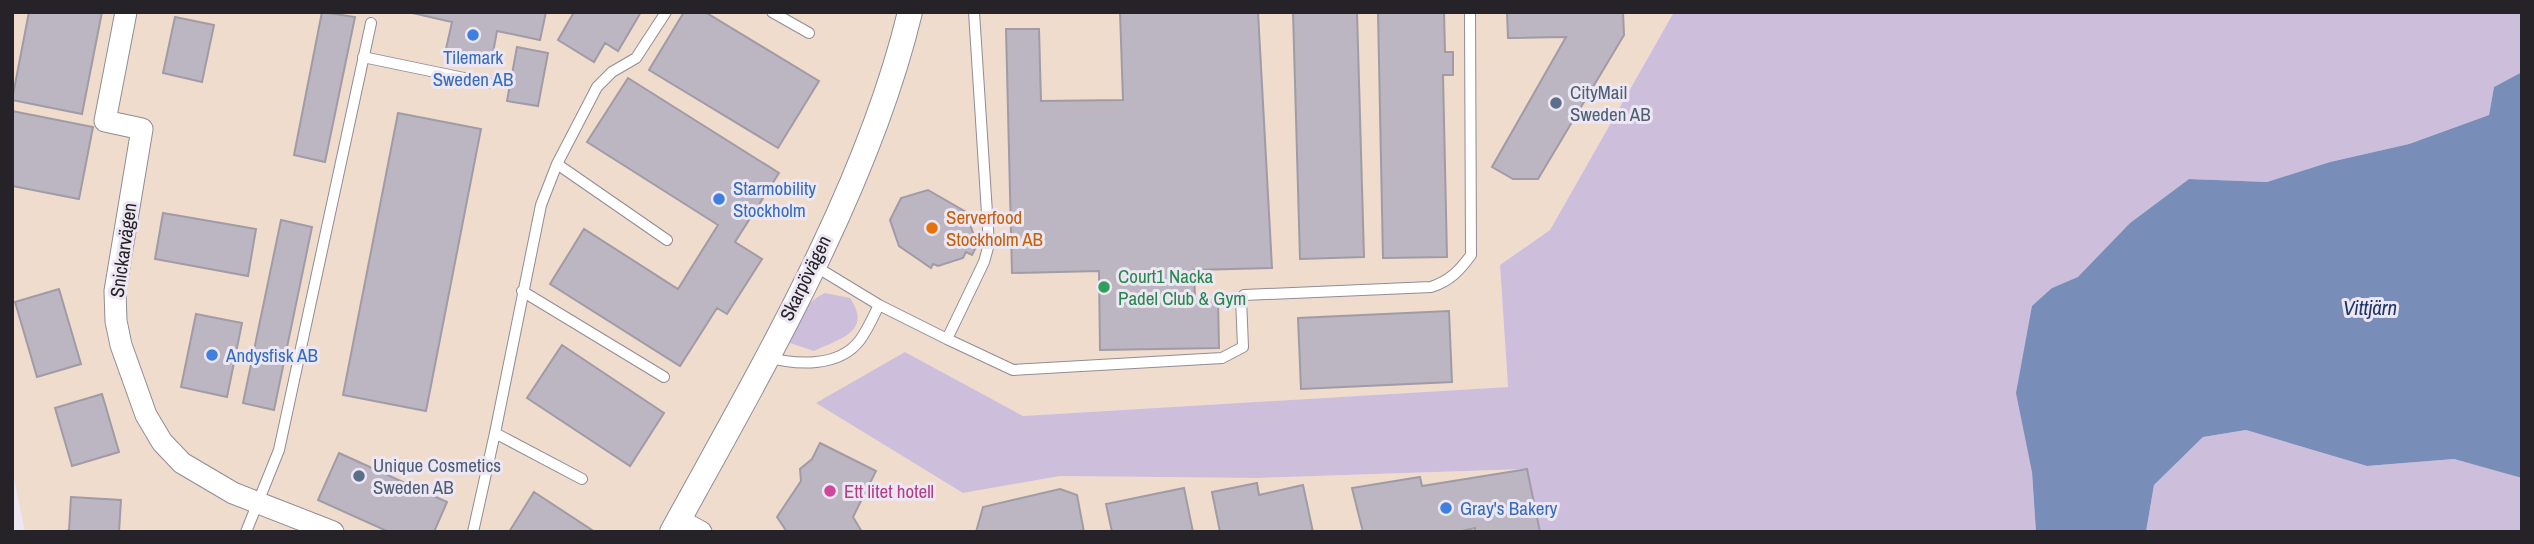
<svg xmlns="http://www.w3.org/2000/svg" width="2534" height="544" font-family="'Archivo Narrow',sans-serif">
<style>
.industrial{fill:#efdccc}
.green{fill:#cdbfdb}
.water{fill:#788db7}
.building{fill:#bbb6c1;stroke:#a09ba6;stroke-width:2}
.lines{fill:none;stroke-linecap:round;stroke-linejoin:round}
.service-casing{stroke:#918c96;stroke-width:12}
.minor-casing{stroke:#918c96;stroke-width:23}
.tertiary-casing{stroke:#918c96;stroke-width:26}
.service{stroke:#fff;stroke-width:10}
.minor{stroke:#fff;stroke-width:21}
.tertiary{stroke:#fff;stroke-width:24}
.shop-dot{fill:#3f7fe0;stroke:#ece7f2;stroke-width:2.5}
.service-dot{fill:#5c6f8a;stroke:#ece7f2;stroke-width:2.5}
.food-dot{fill:#e8710a;stroke:#ece7f2;stroke-width:2.5}
.leisure-dot{fill:#2e9e5b;stroke:#ece7f2;stroke-width:2.5}
.hotel-dot{fill:#d1479c;stroke:#ece7f2;stroke-width:2.5}
.labels{text-anchor:middle;stroke-width:6;stroke-linejoin:round;paint-order:stroke}
.shop-label{font-size:19px;fill:#366cbe;stroke:#ece7f2;text-anchor:start}
.service-label{font-size:19px;fill:#4e5e75;stroke:#ece7f2;text-anchor:start}
.food-label{font-size:19px;fill:#c56008;stroke:#ece7f2;text-anchor:start}
.street-label{font-size:19px;fill:#252327;stroke:#ece7f2}
.leisure-label{font-size:19px;fill:#27864d;stroke:#ece7f2;text-anchor:start}
.hotel-label{font-size:19px;fill:#b23c85;stroke:#ece7f2;text-anchor:start}
.water-label{font-size:21px;font-style:italic;fill:#1e356a;stroke:#ece7f2}
</style>
<rect width="100%" height="100%" fill="#ece7f2"/>
<!-- industrial -->
<path class="industrial" d="M12,12H1674L1550,230L1500,265L1508,387L1023,416L905,352L963,493L1060,476L1258,478L1527,469L1540,532H25L12,468Z"/>
<!-- green -->
<path class="green" d="M1674,12H2522V72L2494,87L2489,115L2409,144L2330,162L2267,182L2189,179L2130,223L2078,278L2052,288L2032,472L2036,532H1540L1527,469L1258,478L1060,476L963,493L816,403L905,352L1023,416L1508,387L1500,265L1550,230Z
M825,293L850,298C873,332 839,339 814,351L790,343L788,339C797,320 805,302 825,293Z
M2246,430L2367,466L2454,459L2520,477L2522,532H2146L2154,485L2203,437Z"/>
<!-- water -->
<path class="water" d="M2522,72V478L2454,459L2367,466L2246,430L2203,437L2154,485L2146,532H2036L2032,472L2016,393L2032,306L2052,288L2078,277L2130,223L2189,179L2267,182L2330,162L2409,144L2489,115L2494,87Z"/>
<!-- building -->
<path class="building" d="M29,12H102L82,114L12,100Z
M322,12L355,17L325,162L294,155Z
M408,12H546L540,40L497,31L492,58L446,49L452,22Z
M574,12H641L618,51L605,43L594,62L558,40Z
M684,12H705L819,81L778,148L649,70Z
M1120,12H1258L1272,268L1194,270L1195,299H1218L1219,348L1100,350L1099,271L1012,273L1006,29H1039L1041,101L1123,100Z
M1293,12H1357L1364,257L1300,259Z
M1378,12H1444L1445,52H1453V75H1443L1447,257L1383,258Z
M1507,12H1623L1624,35L1538,179H1513L1492,167L1566,37L1508,38Z
M175,17L214,25L202,82L163,73Z
M517,47L548,53L538,106L507,101Z
M628,78L779,173L735,242L762,259L727,314L717,308L680,366L550,284L584,229L678,289L718,225L587,142Z
M12,111L93,127L79,199L12,186Z
M398,113L481,129L426,411L343,395Z
M928,190L966,212L974,236L980,239L972,255L966,252L963,258L938,266L933,264L931,268L899,246L890,220L901,198Z
M163,213L256,229L248,276L155,259Z
M281,220L312,227L274,410L243,403Z
M59,289L81,364L37,377L15,302Z
M1449,311L1452,382L1301,389L1298,318Z
M196,314L242,323L227,397L181,387Z
M562,345L664,413L630,466L527,398Z
M102,394L119,452L72,466L55,408Z
M820,443L876,471L853,517L862,532H787L777,517L801,481L800,469L812,459Z
M339,453L447,502L434,532H389L318,500Z
M1527,469L1540,532H1475V528L1457,532H1363L1352,488L1420,477L1422,486Z
M1257,483L1259,495L1303,485L1313,532H1220L1212,492Z
M1184,488L1193,532H1112L1106,504Z
M1060,489L1077,495L1084,532H976L983,507Z
M534,492L595,532H509Z
M71,497L121,500L119,532H64L69,530Z"/>
<g class="lines">
<!-- service casing -->
<g class="service-casing">
<path id="service" d="M772,12L809,33
M363,57L488,83
M557,164L667,240
M813,265L879,305L947,339L984,262L989,244L974,12
M522,291L664,377
M947,339L1013,370L1222,358L1243,347L1241,298L1244,295L1431,287C1450,281 1460,270 1471,255L1470,12
M766,357C796,365 839,368 860,340C868,329 873,317 879,305
M495,433L541,205L557,164L597,87L612,72L636,58L666,12
M246,532L279,450L371,23
M473,532L495,433L582,479"/>
</g>
<!-- minor casing -->
<g class="minor-casing">
<path id="minor" d="M126,12L105,121L142,129L115,291L116,321L121,345L146,415L162,442L182,463L233,493L333,532
M679,520L701,532"/>
</g>
<!-- tertiary casing -->
<g class="tertiary-casing">
<path id="tertiary" d="M672,532C760,371 867,191 910,12"/>
</g>
<!-- service -->
<use href="#service" class="service"/>
<!-- minor -->
<use href="#minor" class="minor"/>
<!-- tertiary -->
<use href="#tertiary" class="tertiary"/>
</g>
<!-- markers -->
<g class="shop-dot">
<circle cx="473" cy="35" r="7"/>
<circle cx="719" cy="199" r="7"/>
<circle cx="212" cy="355" r="7"/>
<circle cx="1446" cy="508" r="7"/>
</g>
<g class="service-dot">
<circle cx="1556" cy="103" r="7"/>
<circle cx="359" cy="476" r="7"/>
</g>
<circle class="food-dot" cx="932" cy="228" r="7"/>
<circle class="leisure-dot" cx="1104" cy="287" r="7"/>
<circle class="hotel-dot" cx="830" cy="491" r="7"/>
<g class="labels">
<!-- shop labels -->
<g class="shop-label">
<text x="473" y="64" text-anchor="middle">Tilemark<tspan x="473" dy="22">Sweden AB</tspan></text>
<text x="733" y="195">Starmobility<tspan x="733" dy="22">Stockholm</tspan></text>
<text x="226" y="362">Andysfisk AB</text>
<text x="1460" y="515">Gray's Bakery</text>
</g>
<!-- service labels -->
<g class="service-label">
<text x="1570" y="99">CityMail<tspan x="1570" dy="22">Sweden AB</tspan></text>
<text x="373" y="472">Unique Cosmetics<tspan x="373" dy="22">Sweden AB</tspan></text>
</g>
<!-- food labels -->
<g class="food-label">
<text x="946" y="224">Serverfood<tspan x="946" dy="22">Stockholm AB</tspan></text>
</g>
<!-- street labels -->
<g class="street-label">
<text transform="translate(123 250) rotate(-82)" y="7">Snickarvägen</text>
<text transform="translate(805 278) rotate(-64)" y="7">Skarpövägen</text>
</g>
<!-- leisure labels -->
<g class="leisure-label">
<text x="1118" y="283">Court1 Nacka<tspan x="1118" dy="22">Padel Club &amp; Gym</tspan></text>
</g>
<!-- hotel labels -->
<g class="hotel-label">
<text x="844" y="498">Ett litet hotell</text>
</g>
<!-- water labels -->
<g class="water-label">
<text x="2370" y="315">Vittjärn</text>
</g>
</g>
<!-- border -->
<rect width="2534" height="544" fill="none" stroke="#252327" stroke-width="28"/>
</svg>
